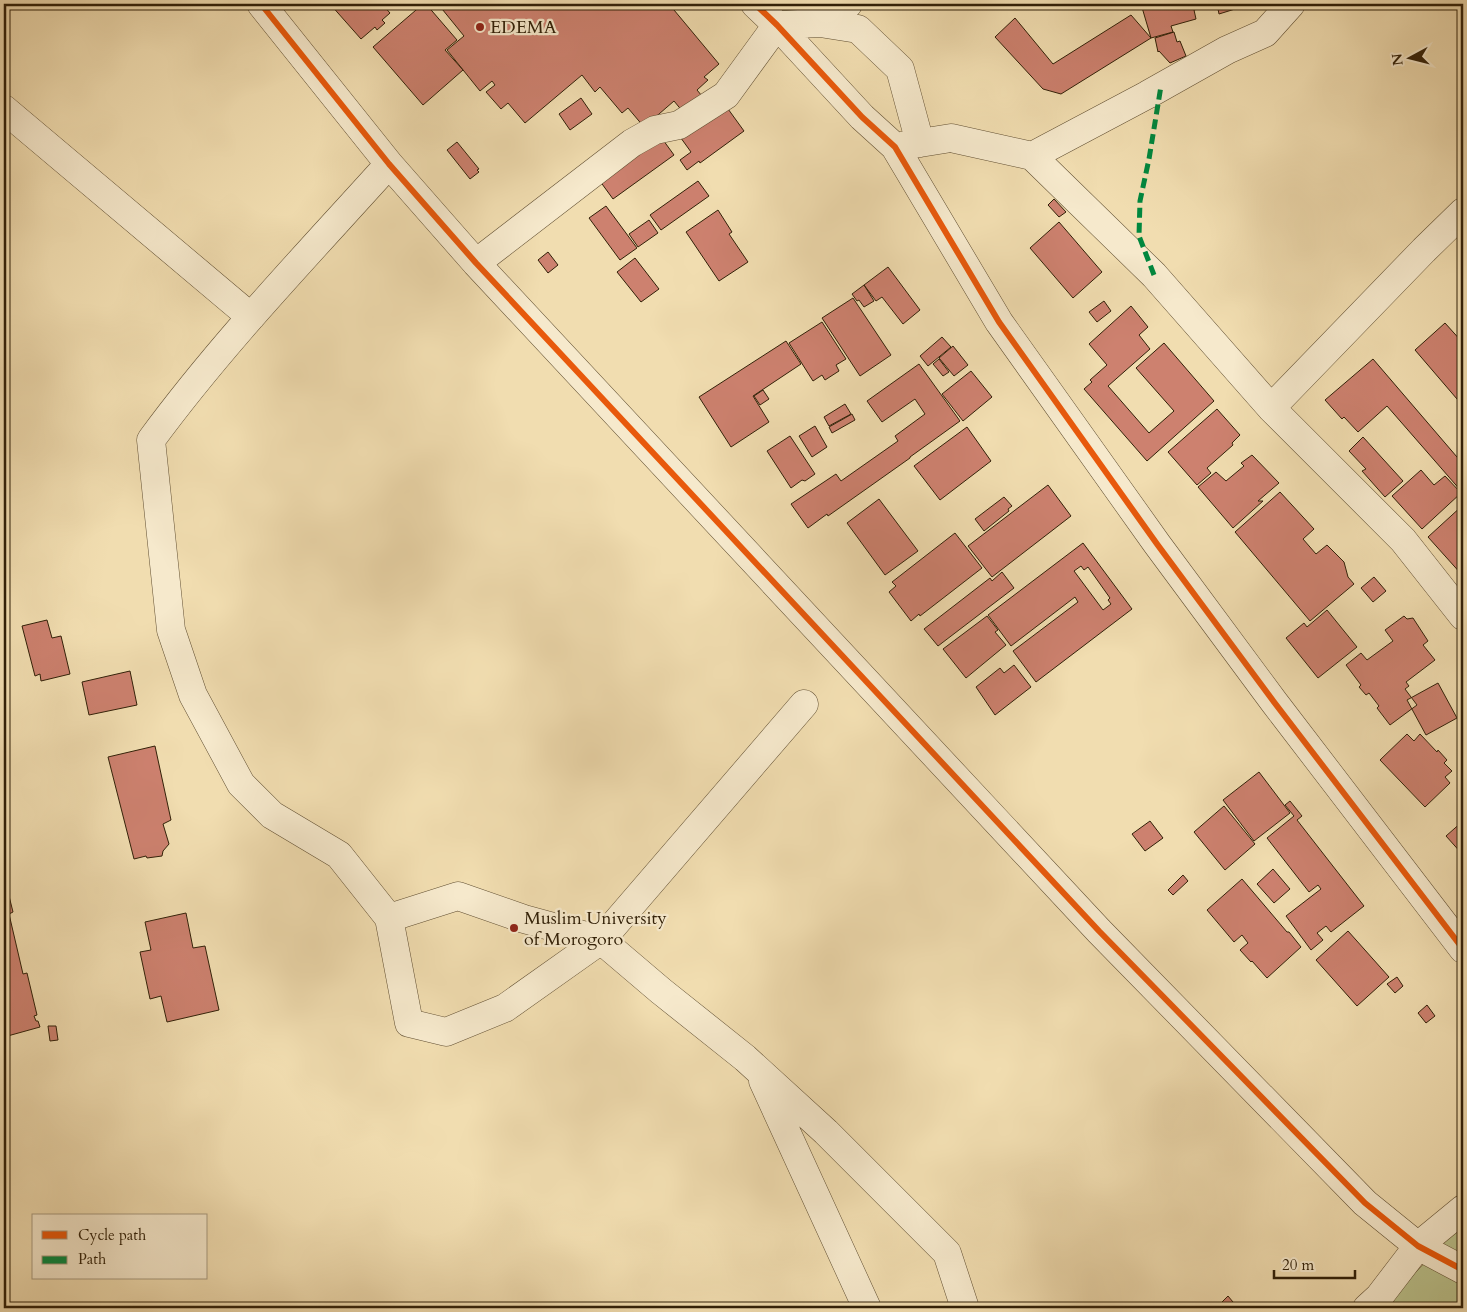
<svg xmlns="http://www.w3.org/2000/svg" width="1467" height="1312" font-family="Cardo,serif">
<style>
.green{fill:#bac18b;stroke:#76704a}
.building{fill:#cd816f;stroke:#312008;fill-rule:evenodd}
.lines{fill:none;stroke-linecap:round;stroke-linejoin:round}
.minor-casing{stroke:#614f32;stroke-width:29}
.minor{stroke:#f6e9cc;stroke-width:28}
.quiet{stroke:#00873e;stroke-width:5;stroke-dasharray:10 5;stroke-linecap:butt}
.cycleway-casing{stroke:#f6e9cc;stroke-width:9}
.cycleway{stroke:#e8590c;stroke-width:6}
.poi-dot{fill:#8f2418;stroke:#f6e9cc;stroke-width:2}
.labels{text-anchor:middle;stroke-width:4.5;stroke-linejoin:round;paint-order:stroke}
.poi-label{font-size:18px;fill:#312008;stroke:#f6e9cc;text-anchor:start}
</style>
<rect width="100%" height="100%" fill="#f1ddb0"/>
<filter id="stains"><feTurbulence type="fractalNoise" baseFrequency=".004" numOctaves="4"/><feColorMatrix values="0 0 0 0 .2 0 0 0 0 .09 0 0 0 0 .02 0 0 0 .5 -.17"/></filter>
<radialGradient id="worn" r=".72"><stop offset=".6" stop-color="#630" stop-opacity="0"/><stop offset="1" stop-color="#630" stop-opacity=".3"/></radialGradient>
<!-- green -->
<path class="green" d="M1463,1222V1308H1382Z"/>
<!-- building -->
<path class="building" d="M330,4H382L390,13L382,20L385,23L377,30L375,27L361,39Z
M423,4H426L457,40L445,50L463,70L423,105L373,47Z
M438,4H669L719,64L704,77L708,80L697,90L707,102L688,118L674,101L644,127L628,108L622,113L600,87L595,92L582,75L525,123L508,103L501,109L486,92L495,85L492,81L480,91L447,50L464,36Z
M1141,4H1234L1235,9L1219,14L1217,4L1194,10L1196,19L1171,26L1173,32L1151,38Z
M1131,15L1151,38L1061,94L1043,89L995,37L1015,18L1053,64Z
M1174,32L1177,42L1180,41L1186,56L1170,63L1159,51L1158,52L1155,38Z
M581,98L592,114L570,130L559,114Z
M723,102L744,131L700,163L699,161L687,170L680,160L691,152L678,134Z
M658,133L674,155L613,199L597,177Z
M457,142L479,169L477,170L479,172L470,179L447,150Z
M698,181L709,196L661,230L650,215Z
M1054,199L1066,212L1059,217L1048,205Z
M606,206L637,248L620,260L589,218Z
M718,210L732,232L729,234L748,262L719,281L686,232Z
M649,220L658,233L638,247L629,234Z
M1059,222L1102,272L1073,298L1030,248Z
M548,252L558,265L548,273L538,260Z
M635,258L659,289L641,302L617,272Z
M888,267L920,310L903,324L882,297L876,301L864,285Z
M864,285L874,301L864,307L859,300L857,301L852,294Z
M853,298L891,355L860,376L822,318Z
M1104,301L1111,311L1097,322L1089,312Z
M1131,306L1148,327L1139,335L1150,349L1108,386L1149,433L1174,411L1136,368L1164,343L1214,401L1147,461L1084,389L1092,382L1090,380L1107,365L1089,344Z
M822,322L846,359L836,365L839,371L825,380L822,375L813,381L789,343Z
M1445,323L1463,343V406L1415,350Z
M942,337L951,347L928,366L920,356Z
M786,341L801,364L753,396L769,422L731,447L699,397Z
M953,346L968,365L954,376L939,358Z
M939,359L949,372L943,376L933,364Z
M1373,359L1463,464V491L1462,492L1387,406L1358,432L1344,417L1342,419L1325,400Z
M919,364L960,421L910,457V458L828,516L827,514L808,528L791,504L836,474L841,481L898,441L895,436L925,414L915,399L882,422L867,401Z
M971,371L992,397L963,421L942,394Z
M763,390L769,399L760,405L754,396Z
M845,404L851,414L829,426L824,417Z
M1217,409L1240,435L1232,443L1233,445L1207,468L1211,473L1197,485L1168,452Z
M852,414L855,420L832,433L829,427Z
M815,426L827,447L812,457L799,436Z
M967,427L991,461L940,500L914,466Z
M790,436L815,474L805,481L802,480L791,488L767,451Z
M1363,437L1403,481L1385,497L1362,471L1366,469L1349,451Z
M1252,455L1279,483L1258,501H1263L1233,528L1198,487L1216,472L1226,481L1244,466L1241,463Z
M1421,470L1434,485L1445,476L1461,493L1422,529L1392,496Z
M1048,485L1071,516L992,577L968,546Z
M1280,492L1314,529L1303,539L1316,554L1327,545L1344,562L1348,577L1354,584L1310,621L1235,532Z
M1004,497L1012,506L1008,509L1009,511L984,531L975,519Z
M879,499L918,551L885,575L847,523Z
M1463,505V576L1428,537Z
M955,533L982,568L920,616L919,614L911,621L889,592L896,586L892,582Z
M1083,543L1132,609L1036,682L1013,651L1078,602L1075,597L1011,646L988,615ZM1081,566L1084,570L1088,567L1110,598L1108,600L1111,604L1103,610L1074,571Z
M1002,572L1014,588L938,646L924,629L990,578L992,581Z
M1374,577L1386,591L1373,602L1361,588Z
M1327,610L1357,647L1318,678L1286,638L1304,623L1307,627Z
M987,616L998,630L995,632L1006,645L966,678L943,649Z
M1404,616L1407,619L1413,618L1428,641L1423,645L1435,660L1406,682L1409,686L1405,689L1417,705L1390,725L1377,708L1379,706L1369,693L1366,695L1359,687L1361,685L1346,665L1361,653L1367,660L1393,641L1385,630Z
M47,620L52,638L61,636L70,674L41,681L40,674L35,676L22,626Z
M1014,665L1031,687L995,715L976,687L1000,668L1004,673Z
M130,671L137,705L89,715L82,682Z
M1438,683L1457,718L1426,735L1407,700Z
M1407,734L1414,741L1420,734L1437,752L1438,750L1447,760L1444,763L1452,771L1445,777L1450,783L1425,807L1380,760Z
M155,746L171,820L163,824L169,844L163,851L162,856L147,858L146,856L134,859L108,757Z
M1259,772L1290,813L1254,841L1223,800Z
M1290,801L1302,816L1297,820L1364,906L1331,932L1326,926L1317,933L1323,940L1311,950L1286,916L1321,889L1318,885L1309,892L1267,838L1294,816L1285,805Z
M1224,806L1255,844L1225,870L1194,832Z
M1150,821L1163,838L1145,851L1132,834Z
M1463,821V855L1446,836Z
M1273,869L1290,889L1274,903L1257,884Z
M1183,875L1188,881L1173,895L1168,890Z
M1242,879L1287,932H1289L1301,947L1267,978L1252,961L1251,962L1240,950L1248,943L1242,935L1234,942L1207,910Z
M9,896L13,912L9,914L23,974L27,973L37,1015L34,1016L36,1021H38L40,1027L4,1037V898Z
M186,913L193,948L205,946L219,1010L167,1022L161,996L150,999L140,952L151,950L145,922Z
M1348,931L1389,977L1357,1006L1316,960Z
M1397,977L1403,986L1395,993L1387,984Z
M1427,1005L1435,1016L1426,1023L1418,1013Z
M48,1026H56L58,1040L50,1041Z
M1228,1296L1238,1308H1223L1220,1304Z"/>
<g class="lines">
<!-- minor casing -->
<g class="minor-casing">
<path id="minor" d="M261,4L389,164L476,263L1099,931L1365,1203L1418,1246L1463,1270
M755,4L777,25L862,117L895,147L999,322L1157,544L1274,702L1463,949
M820,23L858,29L900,69L920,143
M4,109L251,317
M895,147L951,138L1032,156L1147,95L1227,50L1265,33L1291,4
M1032,156L1154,275L1271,408L1403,540L1463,616
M389,164C308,254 223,342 151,440L171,630L193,695L241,784L272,815L339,855L389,918L409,1023L446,1032L505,1008L601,940L804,704
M476,263L632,143L655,130L679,125L726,95L777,25L820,23L848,4
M1271,408L1424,250L1463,212
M389,918L458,896L524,919L601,940L661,991L745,1058L826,1132L947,1253L965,1308
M763,1081L867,1308
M1367,1308L1379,1297L1418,1246L1463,1209"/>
</g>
<!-- minor -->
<use href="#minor" class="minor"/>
<!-- quiet -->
<path class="quiet" d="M1154,275L1139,236L1140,201L1149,159L1161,86"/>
<!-- cycleway casing -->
<g class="cycleway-casing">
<path id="cycleway" d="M261,4L389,164L476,263L1099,931L1365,1203L1418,1246L1463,1270
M755,4L777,25L862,117L895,147L999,322L1157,544L1274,702L1463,949"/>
</g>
<!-- cycleway -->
<use href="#cycleway" class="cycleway"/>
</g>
<!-- markers -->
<g class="poi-dot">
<circle cx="480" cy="27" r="5"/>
<circle cx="514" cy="928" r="5"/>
</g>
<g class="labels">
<!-- poi labels -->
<g class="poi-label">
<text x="490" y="33">EDEMA</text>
<text x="524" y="924">Muslim University<tspan x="524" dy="21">of Morogoro</tspan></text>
</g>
</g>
<!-- margin -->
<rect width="1467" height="1312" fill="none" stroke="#f1ddb0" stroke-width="20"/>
<rect x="5" y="5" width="1457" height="1302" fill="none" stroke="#312008" stroke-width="2.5"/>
<rect x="10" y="10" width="1447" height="1292" fill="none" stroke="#312008"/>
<!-- legend -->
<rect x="32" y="1214" width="175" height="65" fill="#f6e9cc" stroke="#a7997e"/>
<rect x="42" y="1231" width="25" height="8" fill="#e8590c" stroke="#a7997e"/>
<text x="78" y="1240" font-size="15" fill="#312008">Cycle path</text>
<rect x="42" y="1256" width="25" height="8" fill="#00873e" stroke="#a7997e"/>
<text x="78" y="1264" font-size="15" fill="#312008">Path</text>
<!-- north arrow -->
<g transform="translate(1410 58) rotate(263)" stroke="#f6e9cc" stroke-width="4" paint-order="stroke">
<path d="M0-4L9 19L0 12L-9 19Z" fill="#312008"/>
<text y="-8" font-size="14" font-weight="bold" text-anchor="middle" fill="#312008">N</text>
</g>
<!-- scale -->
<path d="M1274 1270v8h81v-8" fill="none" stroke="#312008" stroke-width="2.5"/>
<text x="1282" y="1270" font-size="15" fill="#312008" stroke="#f6e9cc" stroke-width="4" paint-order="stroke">20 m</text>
<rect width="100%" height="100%" filter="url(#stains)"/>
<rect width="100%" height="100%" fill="url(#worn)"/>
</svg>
